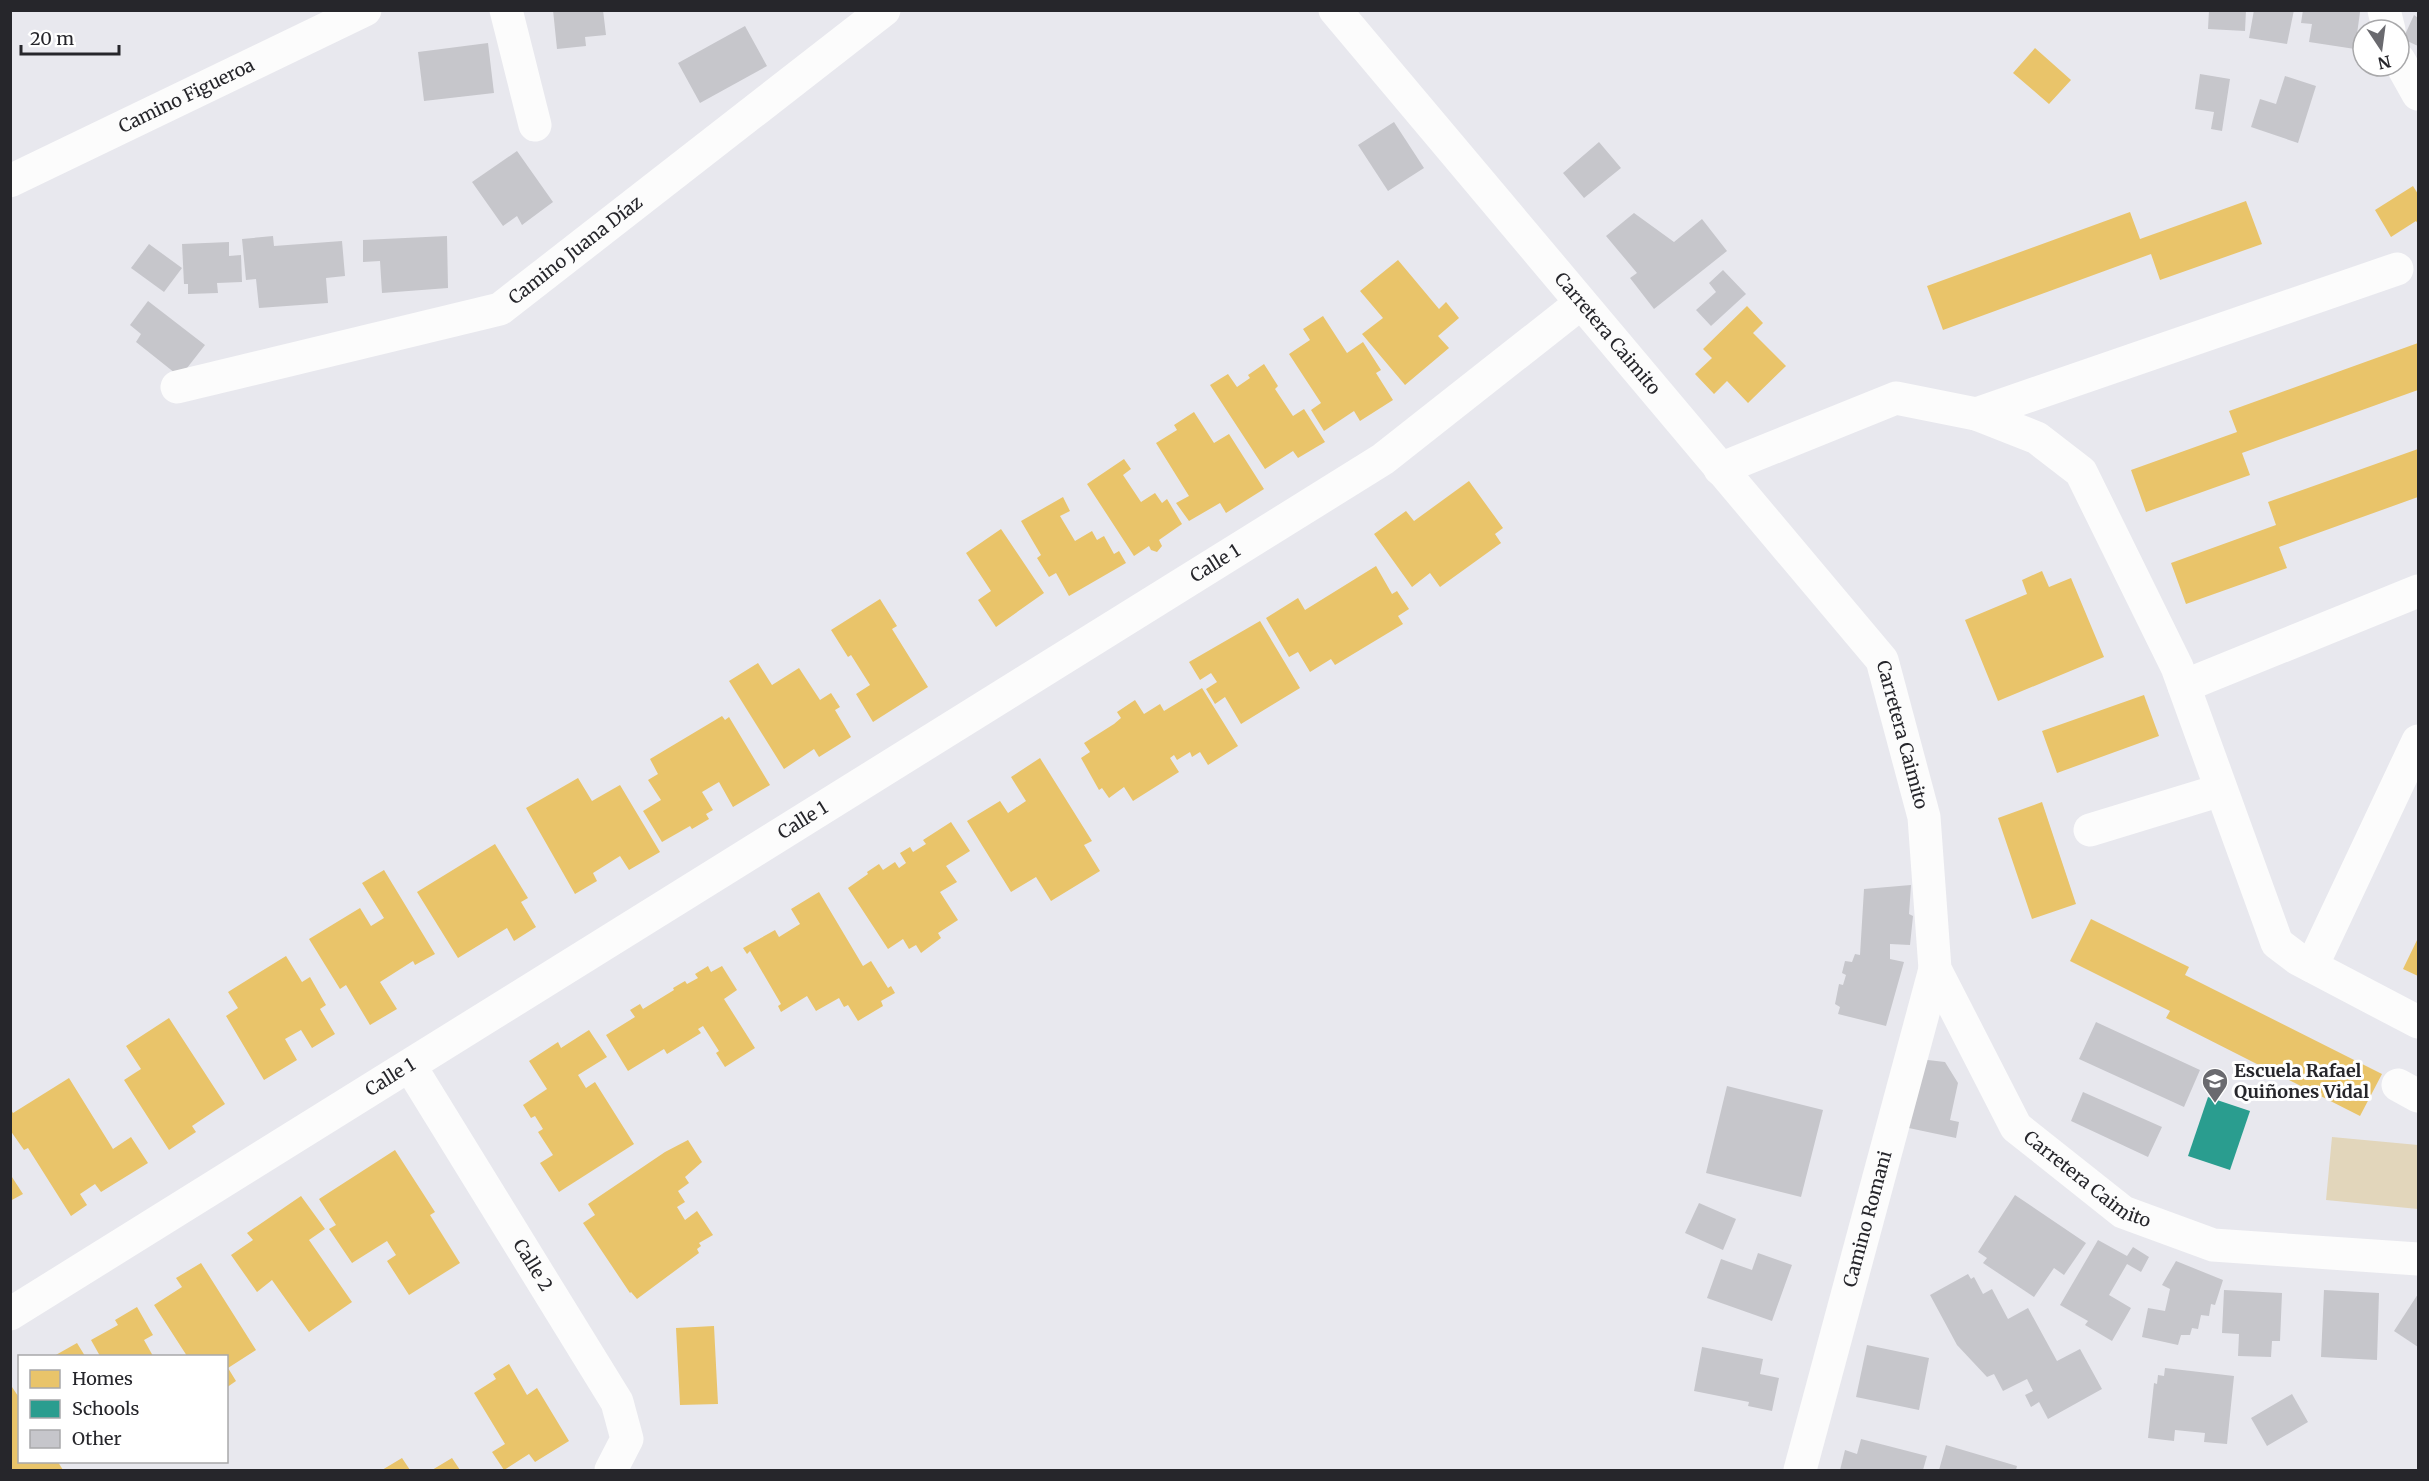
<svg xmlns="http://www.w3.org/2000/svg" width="2429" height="1481" font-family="Merriweather,serif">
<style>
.green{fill:#e2d6bb}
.homes{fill:#e9c46a}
.schools{fill:#2a9d8f}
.building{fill:#c6c6cb}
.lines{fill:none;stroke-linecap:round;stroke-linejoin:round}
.minor{stroke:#fcfcfc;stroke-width:33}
.tertiary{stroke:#fcfcfc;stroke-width:33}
.labels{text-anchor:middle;stroke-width:6;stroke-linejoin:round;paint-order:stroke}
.street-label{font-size:18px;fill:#26262b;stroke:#fff}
.poi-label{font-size:18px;font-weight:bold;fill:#26262b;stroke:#fff;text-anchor:start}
</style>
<rect width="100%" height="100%" fill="#e8e8ee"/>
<!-- green -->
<path class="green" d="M2332,1137L2418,1145V1209L2326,1200Z"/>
<!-- homes -->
<path class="homes" d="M2035,48L2071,80L2049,104L2013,73Z
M2413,186L2418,194V224L2416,221L2391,237L2375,210Z
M2246,201L2262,244L2160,280L2151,254L1943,330L1927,286L2130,212L2140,239Z
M1398,260L1439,309L1446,302L1459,318L1438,336L1449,348L1405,385L1362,334L1383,318L1360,291Z
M1747,306L1763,323L1753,333L1786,366L1748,403L1727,381L1714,394L1695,374L1712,358L1703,349Z
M1323,316L1347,353L1363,342L1381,370L1376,373L1393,400L1360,421L1354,411L1324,431L1311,410L1321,403L1289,354L1310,340L1303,329Z
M2418,343V390L2242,453L2250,475L2146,512L2131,470L2237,432L2229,411Z
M1264,364L1278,386L1275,389L1293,416L1304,409L1325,442L1298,458L1293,451L1265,469L1210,385L1228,374L1237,387L1250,378L1248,375Z
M1194,412L1214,443L1229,434L1264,489L1226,513L1220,503L1189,521L1176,503L1189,496L1156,443L1177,430L1174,425Z
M2418,449V497L2279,547L2287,568L2186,604L2171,563L2276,525L2268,502Z
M1124,459L1131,469L1123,475L1141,502L1155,493L1162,503L1167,499L1182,524L1159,540L1162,546L1157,552L1151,550L1149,546L1134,556L1087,484Z
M1469,481L1503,528L1495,534L1501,543L1440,587L1430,573L1412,587L1374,534L1406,511L1414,521Z
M1063,497L1070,511L1060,516L1075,541L1092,531L1097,540L1104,536L1114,554L1119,551L1126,563L1069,596L1056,573L1049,577L1037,558L1041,555L1021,521Z
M1001,529L1044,593L996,627L978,600L991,591L966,553Z
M1376,566L1392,594L1397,591L1409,609L1398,616L1403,624L1335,665L1331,659L1310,672L1298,652L1289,657L1266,618L1298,598L1305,610Z
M2042,571L2049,587L2071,578L2104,657L1998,701L1965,620L2027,594L2022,580Z
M880,599L897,626L892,629L928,687L873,722L856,694L870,685L851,655L848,657L831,630Z
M1260,621L1300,688L1241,724L1225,697L1215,704L1206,689L1217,682L1211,673L1200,680L1189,662Z
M758,663L772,685L799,668L820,700L831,693L840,707L835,710L851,737L819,757L814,749L784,769L729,681Z
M1202,688L1238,746L1208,765L1200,752L1192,757L1190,752L1177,760L1174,755L1170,758L1179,772L1133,801L1124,787L1109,798L1102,788L1099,790L1081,758L1090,752L1084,743L1114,724L1121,718L1117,712L1135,700L1144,714L1160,704L1164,711Z
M2144,695L2159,736L2057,773L2042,731Z
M722,716L725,720L729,717L770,785L733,807L719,782L702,792L713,810L706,814L709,819L692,829L690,826L662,842L643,811L661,800L648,780L658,774L650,759Z
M1040,758L1092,841L1084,845L1100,871L1051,901L1036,877L1011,892L967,821L1000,801L1008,813L1026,801L1011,777Z
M578,778L592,801L620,785L660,852L629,870L620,856L593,873L597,881L575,894L526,808Z
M2042,802L2076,904L2032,919L1998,818Z
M951,822L970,851L946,866L957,882L940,892L958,920L938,933L941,938L921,953L916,945L909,949L903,939L888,949L848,888L868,874L867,872L879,864L883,870L895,862L899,868L906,863L900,853L910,847L913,852L926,844L923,840Z
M495,844L528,898L521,902L536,927L514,941L507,928L458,958L417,892Z
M384,870L435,954L415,965L413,961L380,982L397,1009L370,1025L346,985L340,989L309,939L360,908L371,926L384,918L362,883Z
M819,892L863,966L871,961L888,988L891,986L895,993L881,1001L883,1006L858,1021L848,1005L844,1007L839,998L816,1011L807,996L781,1012L778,1006L781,1004L750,951L747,954L743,948L775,930L779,937L800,924L791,909Z
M2091,919L2189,967L2185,975L2382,1074L2360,1116L2166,1018L2170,1011L2070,961Z
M2418,938V976L2403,969Z
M286,956L302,982L310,977L326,1005L320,1009L335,1034L312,1048L301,1030L285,1039L297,1060L264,1080L226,1016L238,1008L228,992Z
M708,966L711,972L722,966L737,990L724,999L755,1048L725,1067L716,1053L719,1051L703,1026L698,1029L701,1033L667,1054L664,1049L628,1071L606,1035L635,1017L630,1010L640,1004L643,1009L674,990L673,988L685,981L687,984L698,978L695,974Z
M169,1018L225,1104L192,1126L196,1132L169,1150L124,1080L141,1069L126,1046Z
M589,1030L607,1057L578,1075L586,1088L595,1082L634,1144L559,1192L540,1163L553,1155L538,1132L543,1129L535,1116L531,1118L523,1105L547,1089L529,1061L558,1042L561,1048Z
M69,1078L113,1149L131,1137L148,1163L101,1192L95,1184L80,1194L87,1205L71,1216L28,1148L24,1150L10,1130V1108L13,1113Z
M688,1140L702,1162L685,1177L689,1183L678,1191L685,1202L677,1207L685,1220L697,1211L713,1235L699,1243L701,1246L697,1249L699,1253L637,1299L631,1292L630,1293L583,1223L595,1215L588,1204L665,1152Z
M395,1150L435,1212L430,1215L460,1263L409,1295L387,1261L396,1255L387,1241L352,1263L329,1229L336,1225L319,1199Z
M10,1174L23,1194L10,1201Z
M301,1196L325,1229L309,1240L352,1302L309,1332L272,1280L257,1292L231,1255L253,1240L247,1233Z
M201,1263L256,1350L228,1368L236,1381L226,1388V1356H187L154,1305L182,1287L176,1278Z
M137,1307L153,1335L144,1340L153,1356H100L91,1340L118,1325L115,1320Z
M714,1326L718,1404L680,1405L676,1328Z
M77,1343L85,1356H54Z
M509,1364L527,1395L537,1388L569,1441L535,1462L529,1454L504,1470L492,1452L505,1444L474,1393L496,1379L493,1374Z
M10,1384L20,1399V1462H58L63,1470H10Z
M402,1458L410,1470H382Z
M452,1458L460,1470H432Z"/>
<!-- schools -->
<path class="schools" d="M2208,1097L2250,1111L2230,1170L2188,1156Z"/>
<!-- building -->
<path class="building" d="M553,10H603L606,35L585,37L586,46L557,49Z
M2209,10H2246L2245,31L2208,29Z
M2254,10H2294L2287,44L2249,38Z
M2303,10L2360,12L2355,49L2309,42L2312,24L2301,23Z
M2414,15L2418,18V46L2403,39Z
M745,26L767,66L700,103L678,63Z
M488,43L494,93L424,101L418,52Z
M2200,74L2230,79L2222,131L2211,129L2214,112L2195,109Z
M2285,76L2316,86L2298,143L2251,127L2260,99L2276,104Z
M1394,122L1424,168L1388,191L1358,145Z
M1599,142L1621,168L1584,198L1563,173Z
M517,151L553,202L522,225L517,216L503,226L472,182Z
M1634,213L1674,242L1702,219L1727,251L1654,309L1630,278L1637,273L1606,236Z
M273,236L274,246L342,241L345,276L326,278L328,303L259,308L256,279L246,280L242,239Z
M447,236L448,288L382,293L380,261L363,262V240Z
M229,242V256L241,255L242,282L217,283L218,293L188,294V284H184L182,244Z
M149,244L182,268L164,292L131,268Z
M1723,270L1746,294L1711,326L1696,310L1716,292L1709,283Z
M148,301L205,345L180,377L136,342L141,334L130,325Z
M1911,885L1909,914L1913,916L1910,945L1890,944V959L1904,962L1886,1026L1838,1014L1840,1007L1835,1004L1839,984L1843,985L1846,975L1842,973L1845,961L1852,962L1855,954L1860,955L1864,889Z
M2096,1022L2200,1070L2184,1107L2079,1059Z
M1919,1059L1945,1062L1958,1083L1950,1120L1959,1122L1956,1138L1904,1127Z
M1727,1086L1823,1110L1801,1197L1706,1173Z
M2083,1092L2162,1127L2148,1157L2071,1121Z
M2015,1195L2086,1243L2064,1275L2054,1268L2034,1297L1983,1263L1987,1258L1978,1252Z
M1699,1203L1736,1219L1723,1250L1685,1233Z
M2098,1240L2127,1256L2133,1247L2149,1257L2141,1272L2127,1264L2109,1295L2131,1308L2112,1341L2085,1325L2088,1321L2060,1305Z
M1758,1253L1792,1265L1772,1321L1707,1298L1721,1259L1752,1270Z
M2176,1261L2223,1280L2215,1305L2211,1304L2209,1316L2201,1315L2198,1329L2192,1328L2190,1335H2181L2178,1345L2142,1337L2148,1308L2165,1311L2170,1289L2162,1285Z
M1968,1274L1971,1279L1974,1277L1983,1294L1992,1289L2008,1319L2028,1308L2057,1361L2080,1349L2102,1389L2048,1419L2039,1402L2031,1407L2025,1395L2033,1391L2027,1379L2003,1391L1994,1374L1987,1377L1957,1345L1930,1295Z
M2224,1290L2282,1293L2280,1341H2272L2271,1357L2238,1356L2239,1334L2222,1333Z
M2324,1290L2379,1293L2377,1360L2321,1357Z
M2418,1294V1347L2394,1331Z
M1867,1345L1929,1358L1919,1410L1856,1397Z
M1702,1347L1763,1359L1760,1374L1779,1378L1772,1411L1748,1406L1749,1402L1694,1391Z
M2165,1368L2234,1376L2227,1444L2204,1442L2205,1433L2175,1430L2174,1441L2148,1438L2154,1383L2157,1384L2158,1375L2164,1376Z
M2292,1394L2308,1422L2267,1446L2251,1418Z
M1861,1439L1927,1456L1923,1470H1840L1845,1450L1857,1454Z
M1946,1445L2017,1466L2016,1470H1939Z"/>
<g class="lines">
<!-- minor -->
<g class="minor">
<path d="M506,10L535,125"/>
<path d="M2384,10L2389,30"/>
<path d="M2399,60L2418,94"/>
<path id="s1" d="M10,181L365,10"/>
<path id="s2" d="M177,387L500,309L884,10"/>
<path d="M1976,414L2037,438L2081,472L2177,667L2277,943L2298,959L2418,1022"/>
<path d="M1720,469L1896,398L1976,414L2397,269"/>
<path d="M2184,686L2418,591"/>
<path d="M2090,830L2221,790"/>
<path d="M2312,966L2418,741"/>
<path id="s3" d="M410,1066L617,1402L627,1439L611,1470"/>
<path d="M2398,1085L2418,1096"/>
<path id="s4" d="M10,1314L1383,459L1581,303"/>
<path id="s5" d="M1800,1470L1935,969"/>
</g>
<!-- tertiary -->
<path class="tertiary" id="s6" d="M1335,10L1882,660L1924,817L1935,969L2016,1127L2123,1212L2213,1245L2418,1259"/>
</g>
<!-- icons -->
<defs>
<g id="school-pin" transform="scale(1.35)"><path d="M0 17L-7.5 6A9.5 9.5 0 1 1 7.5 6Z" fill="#6a6a6f" stroke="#fff"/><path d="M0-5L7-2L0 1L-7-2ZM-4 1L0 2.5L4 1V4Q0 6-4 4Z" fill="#fff"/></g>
</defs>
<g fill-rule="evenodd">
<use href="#school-pin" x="2215" y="1081"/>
</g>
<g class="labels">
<!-- street labels -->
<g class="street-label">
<text dy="6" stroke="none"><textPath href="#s1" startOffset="196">Camino Figueroa</textPath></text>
<text dy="6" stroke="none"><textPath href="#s2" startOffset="428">Camino Juana Díaz</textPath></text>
<text dy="6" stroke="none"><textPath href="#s6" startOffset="423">Carretera Caimito</textPath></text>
<text dy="6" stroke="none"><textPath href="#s4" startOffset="1420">Calle 1</textPath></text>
<text dy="6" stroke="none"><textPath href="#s6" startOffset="927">Carretera Caimito</textPath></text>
<text dy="6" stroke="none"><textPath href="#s4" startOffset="934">Calle 1</textPath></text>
<text dy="6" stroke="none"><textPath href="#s4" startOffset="448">Calle 1</textPath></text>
<text dy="6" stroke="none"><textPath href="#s6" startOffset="1431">Carretera Caimito</textPath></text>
<text dy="6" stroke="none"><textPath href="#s5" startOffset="260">Camino Romani</textPath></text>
<text dy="6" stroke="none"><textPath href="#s3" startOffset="234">Calle 2</textPath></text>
</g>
<!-- poi labels -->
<g class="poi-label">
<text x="2234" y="1077">Escuela Rafael<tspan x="2234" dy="21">Quiñones Vidal</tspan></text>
</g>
</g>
<!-- border -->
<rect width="2429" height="1481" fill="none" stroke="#26262b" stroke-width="24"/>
<!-- legend -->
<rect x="18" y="1355" width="210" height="108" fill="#ffffff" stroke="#a8a8aa" stroke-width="1.5"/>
<rect x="30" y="1370" width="30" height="18" fill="#e9c46a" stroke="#a8a8aa" stroke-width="1.5"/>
<text x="72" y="1385" font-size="18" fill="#26262b">Homes</text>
<rect x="30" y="1400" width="30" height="18" fill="#2a9d8f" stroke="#a8a8aa" stroke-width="1.5"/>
<text x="72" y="1415" font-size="18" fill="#26262b">Schools</text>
<rect x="30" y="1430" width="30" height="18" fill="#c6c6cb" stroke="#a8a8aa" stroke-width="1.5"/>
<text x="72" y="1445" font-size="18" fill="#26262b">Other</text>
<!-- north arrow -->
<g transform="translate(2381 48) rotate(167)"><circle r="28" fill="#ffffff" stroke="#a8a8aa" stroke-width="1.5"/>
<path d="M0-4.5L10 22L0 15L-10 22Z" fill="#6a6a6f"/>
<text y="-9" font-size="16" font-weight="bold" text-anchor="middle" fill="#26262b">N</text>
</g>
<!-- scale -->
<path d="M21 45v9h98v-9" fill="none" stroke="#26262b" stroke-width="3"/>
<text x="30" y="45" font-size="18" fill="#26262b" stroke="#ffffff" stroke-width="4.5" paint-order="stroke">20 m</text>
</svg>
